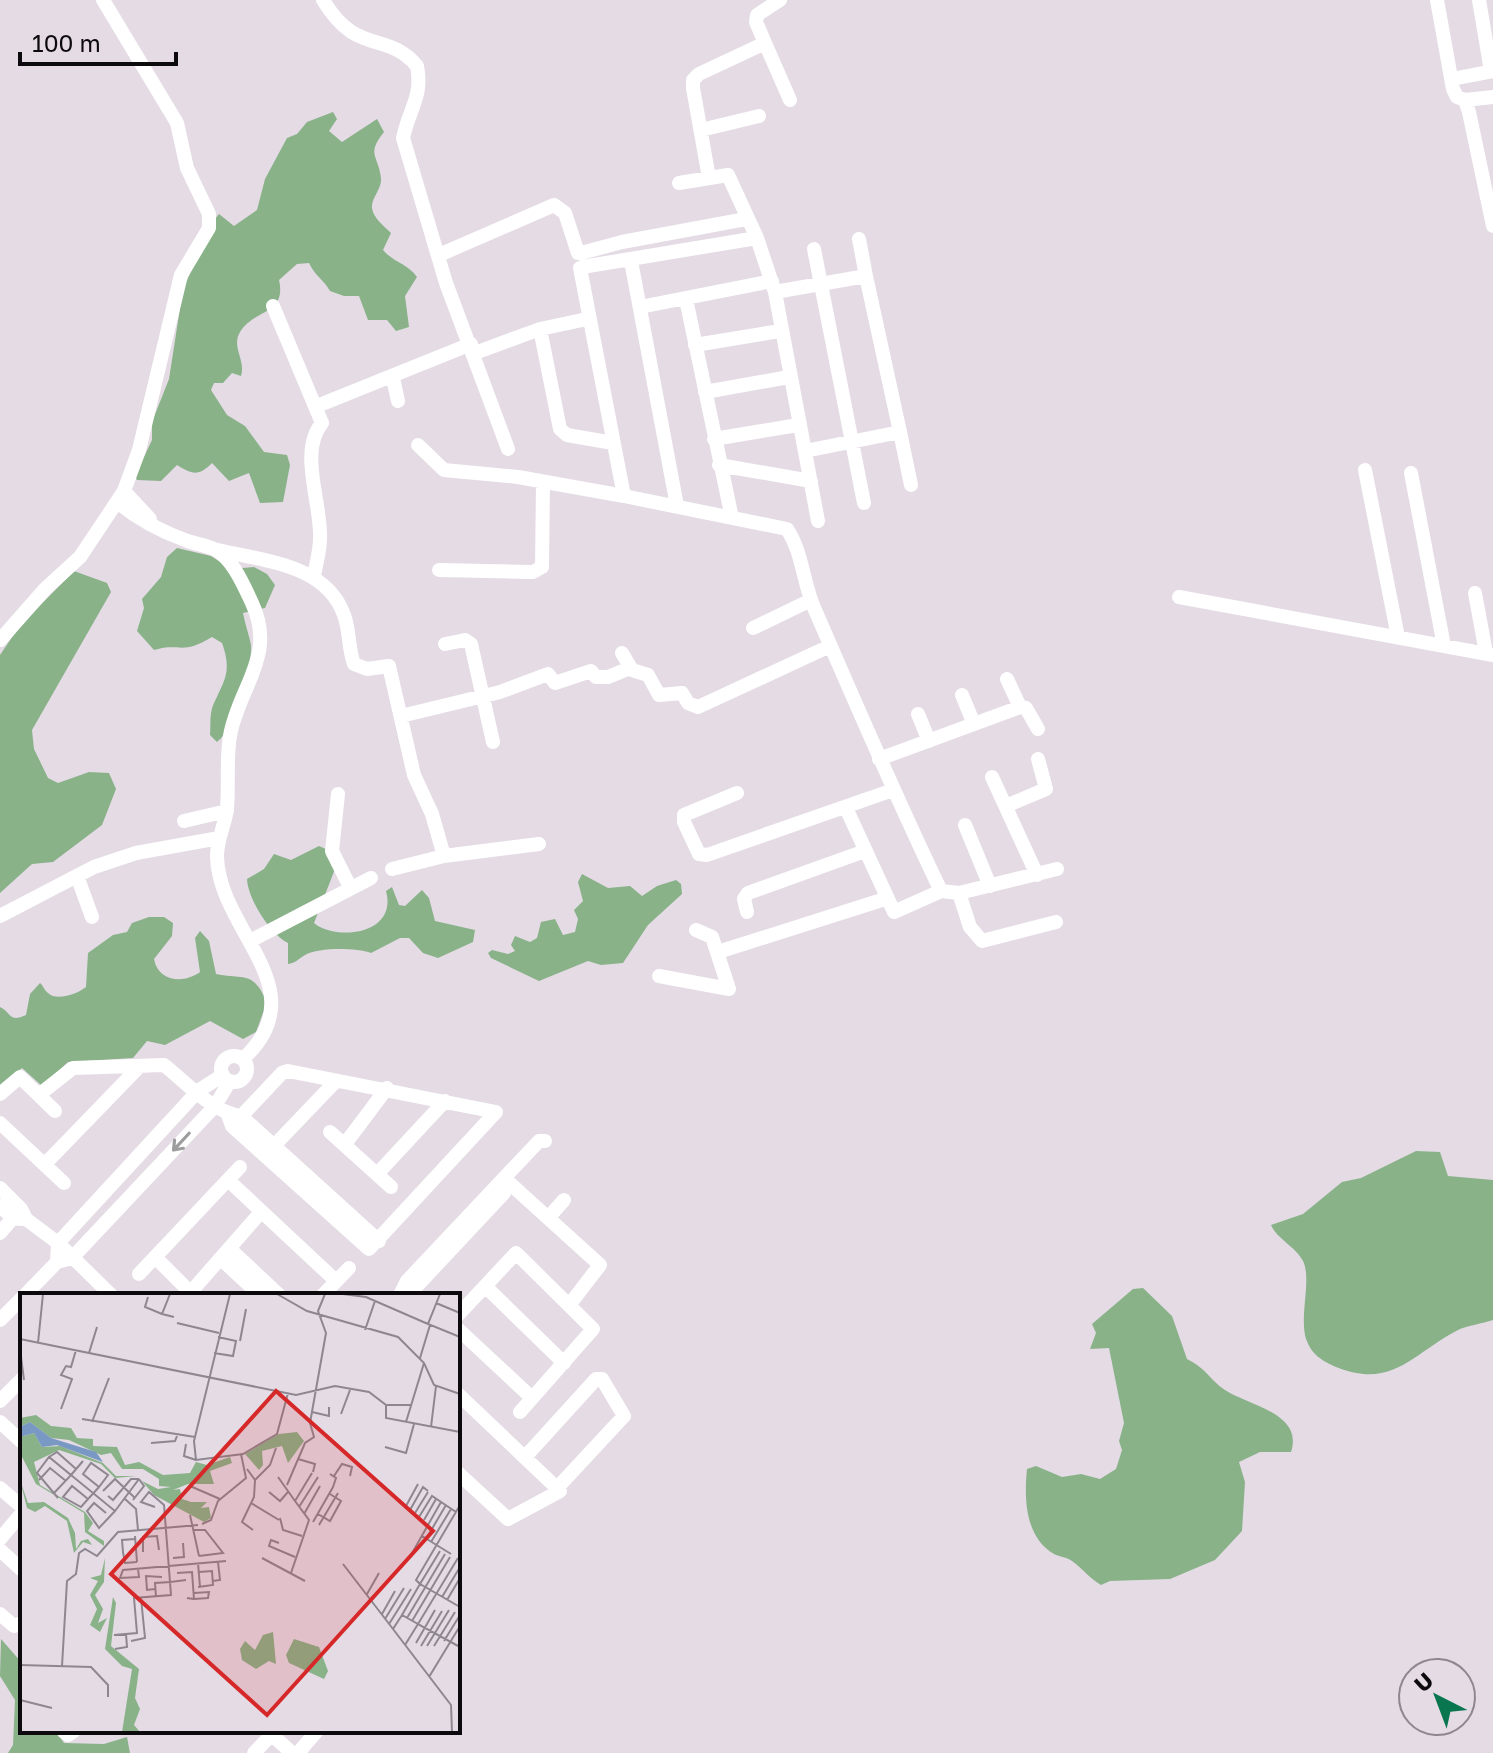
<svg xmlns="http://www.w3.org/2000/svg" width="1493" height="1753" font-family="'Golos Text',sans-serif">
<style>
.forest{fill:#89b289}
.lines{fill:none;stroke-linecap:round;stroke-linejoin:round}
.minor{stroke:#fff;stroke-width:14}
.oneway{stroke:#9e9d9e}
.inset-road{fill:none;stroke:#8e878f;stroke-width:2}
.view{fill:#d62828;fill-opacity:0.15;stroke:#d62828;stroke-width:4}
.inset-edge{fill:none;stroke:#0d0a0d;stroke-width:4}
</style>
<rect width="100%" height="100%" fill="#e4dbe5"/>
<!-- forest -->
<path class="forest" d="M333,112L337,119L329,131L342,142L377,119L384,132C366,155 378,154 381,178C382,189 371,198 372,208C373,218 385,227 391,233L383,250C394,263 407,263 417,277L405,296L409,327L396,331L387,320H368L359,296H344L330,291C324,280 315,276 309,263L297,264L279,280C287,315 254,309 240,332C231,347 246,360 241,376L232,373L223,383H214L211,390L227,415L245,426L264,452L287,455L290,465L283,502L260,503L249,473L229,481L212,463C198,477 192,474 177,465L161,481L137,480L135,476L152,440V422L169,379L183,289L215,219L219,214L234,226L257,210L265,179L287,138L297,134L307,122Z
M177,548L211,556L231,569L254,567L267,574L275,585L265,608L243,613C245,624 249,635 251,645C253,665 233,732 217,742L210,735C211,724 209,714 214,703C225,679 232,671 222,643L212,637C181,656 180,642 154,650L137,631L144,608L142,599L161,577L167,557Z
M74,571L107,583L111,592L32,730L34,749L48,778L58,783L89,772L109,773L116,789L102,825L53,862L32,864L0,893V655L19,627Z
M319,846L328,850L335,869L314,923L318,926C346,941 397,931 386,891L392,887L399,905L405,906L422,890L429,898L435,921L475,930L473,942L438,958L423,953L409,938H400L371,953C357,948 319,947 305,955C298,959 296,963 288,964V943C270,934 248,899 247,879L264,869L274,854L291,860Z
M582,874L608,888L630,886L642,896L657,886L676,880L681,884L682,894L648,925L623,963L601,965L588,961L539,981L491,958L488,953L492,950L508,954L515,951L511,945L515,936L530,942L537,938L541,922L555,919L563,935L575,932L578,919L574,910L583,901L578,882Z
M149,917H164L173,923L172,936L154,959C158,982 184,984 200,972L195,938L200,931L209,941L216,974C246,980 252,970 267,1002L256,1032L243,1039L210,1021L165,1045L147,1041L133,1058L68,1062L42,1086L22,1068L0,1086V1007C12,1013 9,1023 26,1015L30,994L40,983C43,985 44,990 48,993C57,1002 79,993 86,987L88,953L113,935L127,932L132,923Z
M1416,1151L1440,1152L1448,1176L1493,1180V1320C1482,1324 1468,1325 1458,1330C1413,1353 1393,1390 1336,1367C1321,1360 1312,1355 1306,1339C1299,1316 1312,1279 1303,1261C1295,1246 1277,1239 1271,1225L1303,1214L1342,1182L1361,1178Z
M1143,1288L1172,1316L1187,1359C1207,1369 1210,1380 1225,1390C1247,1405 1304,1413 1291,1452H1260L1239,1462L1245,1482L1242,1531L1215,1560L1170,1579L1110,1581L1101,1585C1089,1578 1082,1568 1072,1561C1067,1557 1060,1557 1054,1554C1025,1537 1024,1499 1027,1469L1036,1466L1062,1477L1081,1474L1100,1479L1116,1469L1122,1450L1119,1441L1124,1423L1109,1348L1090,1349L1096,1333L1092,1324L1133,1289Z
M1,1639L22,1663V1731H56L64,1743L104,1744L127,1737L130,1753H8L13,1745L15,1700L0,1676Z"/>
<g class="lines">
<!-- minor -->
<path class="minor" d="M323,0C357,57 387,30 417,66C423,97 409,109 403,138L446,283L508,449
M1437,0L1453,89L1457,97L1465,100L1469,112L1493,226
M1479,0L1491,71
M765,43L756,22L757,15L780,0
M1452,79L1493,71
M1465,100L1493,97
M701,130L759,116
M709,178L693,88V80L699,74L765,43L790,100
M679,183L728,175L757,238L775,292L818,521
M859,239L866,276
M814,249L864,503
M581,253L622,242L746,219
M439,255L554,205L565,213L578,253
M631,261L677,506
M582,267L757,238
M775,292L866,276L900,432L805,451
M686,299L732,518
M273,306L322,423C298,452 322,504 320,539C320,551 316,564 314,576
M640,307L772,281
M540,329L560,429L567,435L613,443
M695,345L780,331
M475,353L540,329L587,319
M393,378L398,401
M705,392L789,377
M317,406L471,344
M900,432L911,485
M714,439L798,425
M418,445L444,470L518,477L624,496L580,268
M719,465L811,481
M1365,470L1398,637
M1411,473L1444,646
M124,491L150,519
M624,496L787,529C803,553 803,584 815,610C856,704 896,798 941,891
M117,502C138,519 160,531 185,540C194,544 206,545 214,549C232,557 244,586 252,603C277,656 238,688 230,736C226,760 229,785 227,809C225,825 217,839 217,856C218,931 319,989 243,1059
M218,550C263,561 326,564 344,615C350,631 348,648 354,664L367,669L389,666L414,775L432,814L444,856L539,844
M439,570L533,572L542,567L543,482
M1475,593L1486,653
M1179,597L1493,655
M753,628L811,600
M0,640L45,589L80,557L124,491L139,450L181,275L209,228V214L187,168L177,123L103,0
M445,644L465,640L471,644L493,742
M622,653L632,670L648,675L659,695L682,693L688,703L698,707L830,646
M1007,679L1020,707
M962,695L974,724
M918,714L929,741
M401,716L500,692L548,674L555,683L591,671L596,677H608L630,668
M879,759L1020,707L1026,708L1038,729
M992,777L1037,875
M737,793L684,815V822L699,854L707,855L893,790
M338,794L332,851L350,887
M1006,806L1046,789L1038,759
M846,808L894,912L941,891L959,893L1057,869
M184,821L227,811
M965,825L990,886
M392,869L444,856
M77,876L92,917
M959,893L970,927L982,941L1056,922
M747,912L744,899L748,893L865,851
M0,916L94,867L136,853L219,838
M250,941L371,878
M718,952L885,899
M659,976L729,989L712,937L696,930
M221 1069a13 13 0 1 1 26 0a13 13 0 1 1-26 0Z
M0,1094L20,1077L55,1111
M40,1094L73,1068L164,1065C187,1083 212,1112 241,1116L379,1241
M228,1115L232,1126L369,1249L496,1112L288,1071L282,1073L232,1126
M0,1123L64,1183
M330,1132L391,1187
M345,1144L387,1088
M269,1151L336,1081
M45,1164L139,1067
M378,1173L445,1101
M505,1179L600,1265L570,1304
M228,1180L336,1281
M0,1188L21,1209L26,1219L58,1243L111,1295
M0,1206L13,1218L22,1219
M548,1218L564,1200
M0,1233L21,1209
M230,1249L279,1295
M155,1257L193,1295
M221,1259L260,1295
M57,1262L58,1243L198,1091L223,1075
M139,1274L240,1167
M485,1286L564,1363
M404,1291L415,1288L504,1193
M190,1293L261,1212
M25,1295L57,1262L72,1258L215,1106L230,1081
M323,1295L349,1268
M400,1295L407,1281L539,1141H545
M458,1315L516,1253L593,1329L520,1412
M0,1320L22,1298
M458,1329L532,1398
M458,1394L560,1491L508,1519L458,1473
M0,1401L22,1379
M0,1422L22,1442
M526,1456L596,1379H602L624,1416L558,1487
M0,1488L22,1507
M0,1539L22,1513
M0,1550L22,1570
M0,1614L14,1626L22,1623
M63,1731L68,1735L74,1731
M272,1735L292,1753
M254,1753L275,1731
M298,1753L317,1731"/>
</g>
<!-- one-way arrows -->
<defs><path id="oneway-shaft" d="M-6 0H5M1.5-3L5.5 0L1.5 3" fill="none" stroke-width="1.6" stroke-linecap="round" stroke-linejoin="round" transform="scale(2)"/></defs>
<use class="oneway" href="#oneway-shaft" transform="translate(181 1142) rotate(133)"/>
<!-- overview -->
<g transform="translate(20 1293)">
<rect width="440" height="440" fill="#e4dbe5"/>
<path d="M16,122L31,133L51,135L57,145L73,146V153L97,154L105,172L119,169L143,182L170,180L176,169L187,172L210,164L212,170L190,178L194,191H168L153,197L160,196L162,206L171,209H187L181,215L189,214L191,225L184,229L134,202L122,188L138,196L151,194L139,193V186L123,176H102L91,160L81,162L49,147L31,145L10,129L0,134V125ZM277,139L284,148L268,170L262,153L242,158L243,172L239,177L225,161L259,141ZM14,140L22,154L40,153L83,170L96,183H116L95,185L81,171L39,157L14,169L20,192L65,219L73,230L68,238L84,248V253L65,239L64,220L16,191L0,160V144ZM0,187L8,210L24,209L48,225L55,240L56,256L61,248L68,246L72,252L63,249L54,260L47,228L25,213L15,219L7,215ZM85,265L84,289L75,302L83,316L78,330L87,325L80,339L70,332L77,316L70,302L78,288L70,285L81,282ZM93,304L96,310L91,353L119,376L115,405L120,416L114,432L120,439H102L112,376L102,373L85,356ZM253,339L256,371L249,368L236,376L222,367L220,356L225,348L235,357L243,342ZM274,346L299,354L308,378L304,386L269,370L266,362Z" fill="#89b289"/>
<path d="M10,129L31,145L76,159L83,169L37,152L22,154L14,140L0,144V134Z" fill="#7998c4"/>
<path class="inset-road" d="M150,1L142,21L154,24M210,1L174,148L176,167L223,161L257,141L268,100M257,1L287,18L378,44L404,70L414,92L440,101M323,1L346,4L408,31M420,1L408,31L440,44M128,4L125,14L142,21M416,10L440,20M157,30L199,40M345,37L355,8M0,46L276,102L315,93L349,99L366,112V125L440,139M220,48L226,16M18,50L23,1M0,56L4,87M69,60L77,34M194,60L213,63L216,48L198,44M400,65L410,32M366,112H392M41,116L52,86L41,82L46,73L51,74L56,57M292,119L309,123V114M321,121L330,97M62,126L175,144M72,129L89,85M386,129L404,70M411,134L416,93M131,150L155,148L157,143M166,151L164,163L176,167M365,154L386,160L394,131M29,164L37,159L56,176M278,166L295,171L293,179M227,176L235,187L234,204L222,229L233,237M314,183L322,171L332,174L330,183M258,184L275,208L292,180M19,187L30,175L46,188M235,187L250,172L256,155M267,192L285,150L294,144L290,130L306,40L298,18L305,1M170,193L200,206M83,198L95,186L115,205M249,199L260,208L268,199M34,200L51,182L95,218L79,235L67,218L74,210L86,220M88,203L93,207L111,186H119M38,205L17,180L29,164L51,182L63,168M68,206L52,193L43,204L61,214L68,206L69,205L79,194L88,182L71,170L63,181L79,194M105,206L116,216L118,237M113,207L124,193L119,186M231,210L259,227M386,213L398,191M135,214L121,209L129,199L144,212L150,289L135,290L136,304M279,214L298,184M390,217L403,194L408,198M95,218L119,186M395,220L408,199M284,221L300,193M298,221L310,228L321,208L310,201M170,222L179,263M399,224L412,203L436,219M260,225L263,237L282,243M404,227L416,206M293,229L313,194L316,185L310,181M182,231L191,227L198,208L226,185L221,161M299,232L318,200M174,237H185L203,260L179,263M115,243L117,269M402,243L431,261M115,246L102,247L103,259L105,270L117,269M406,246L426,212M411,249L431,216M259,250L251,247L249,253L275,264M420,258L400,291L440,314M123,259V244L137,243L139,257M391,262L421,209M153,265L164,264L163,250M242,265L285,288M438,265L398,331L382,322L400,291L396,287L440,212M178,270L180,294M323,271L373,336M118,276L119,284L100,285L103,277L206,268M157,280L172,279L174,306L167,305M271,280L289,227L275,208M193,288L200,287L198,269M178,294L193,292L192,278L179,279M135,296L127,297L126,283L142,284M174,300L189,299L188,305L174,306M347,301L359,280M422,304L440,274M427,307L440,285M362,321L375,298M382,322L373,336L431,412L432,439M387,325L425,261M365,326L384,295M392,328L430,264M369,331L391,296M94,342L117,340L114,305L151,302L150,289L166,287M111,348L125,345L121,305M424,348L440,322M396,350L415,317M385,352L398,331L440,354M401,353L422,318M407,353L429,317M414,353L435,319M95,356L107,354L106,341M0,372L71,374L88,392V404M42,373L47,288L56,281L59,260L65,256L77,263L98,239L178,232M409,384L440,333M0,407L32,415"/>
<path class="view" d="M256,98L413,238L247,422L91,281Z"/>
<rect width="440" height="440" class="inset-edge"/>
</g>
<!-- north arrow -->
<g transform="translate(1437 1697) rotate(318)"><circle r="38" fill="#e4dbe5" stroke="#8e878f" stroke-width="2"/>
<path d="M0-6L14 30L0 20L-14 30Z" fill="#0a7650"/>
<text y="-12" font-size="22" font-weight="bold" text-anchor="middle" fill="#0d0a0d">U</text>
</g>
<!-- scale -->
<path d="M20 52v12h156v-12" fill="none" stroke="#0d0a0d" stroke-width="4"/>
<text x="32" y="52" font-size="24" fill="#0d0a0d" stroke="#e4dbe5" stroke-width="6" paint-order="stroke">100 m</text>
</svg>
